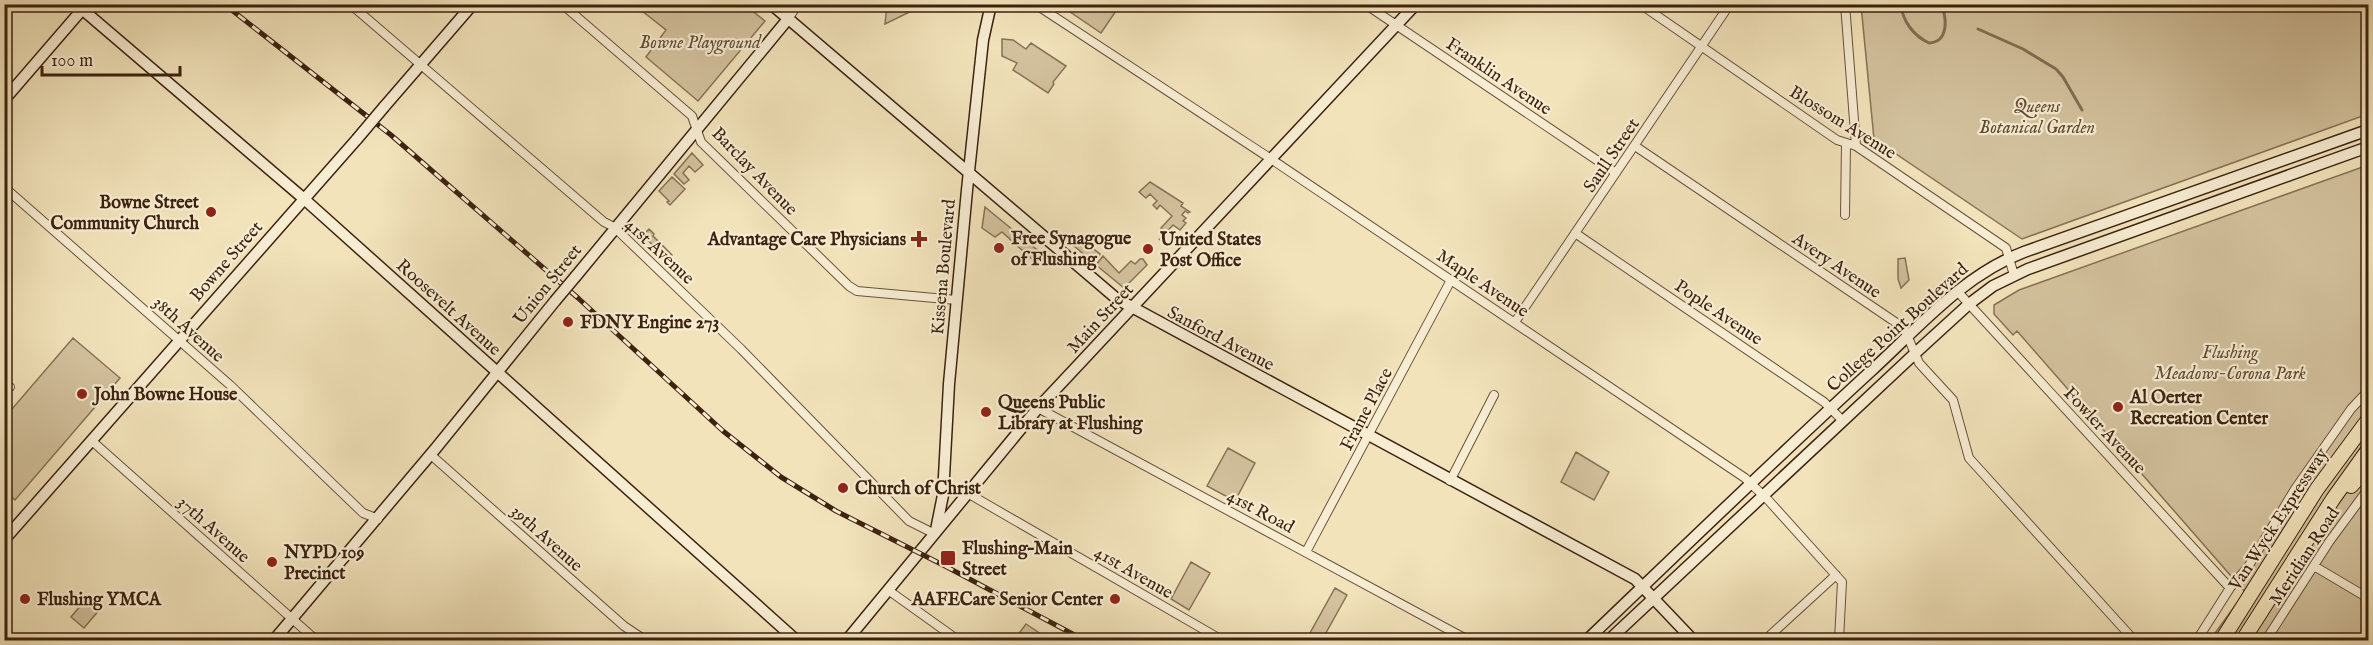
<svg xmlns="http://www.w3.org/2000/svg" width="2373" height="645" font-family="'IM FELL English',serif">
<style>
.green{fill:#d3c29e;stroke:#887257;stroke-width:1.5}
.lines{fill:none;stroke-linecap:round;stroke-linejoin:round}
.stream{stroke:#846e54;stroke-width:3}
.street-casing{stroke:#6a523b;stroke-width:10}
.secondary-casing{stroke:#3d2210;stroke-width:13}
.highway-casing{stroke:#3d2210;stroke-width:16}
.street{stroke:#f7edd3;stroke-width:8}
.secondary{stroke:#f7edd3;stroke-width:10}
.highway{stroke:#f2e3bb;stroke-width:14}
.rail-casing{stroke:#3d2210;stroke-width:5}
.rail{stroke:#f7edd3;stroke-width:3;stroke-dasharray:9;stroke-linecap:butt}
.secondary-bridge-casing{stroke:#3d2210;stroke-width:13;stroke-linecap:butt}
.secondary-bridge{stroke:#f7edd3;stroke-width:10}
.poi-dot{fill:#8f2418;stroke:#f7edd3;stroke-width:2}
.labels{text-anchor:middle;stroke-width:4.5;stroke-linejoin:round;paint-order:stroke}
.park-label{font-size:18px;font-style:italic;fill:#624a34;stroke:#f7edd3}
.street-label{font-size:18px;fill:#3d2210;stroke:#f7edd3}
.poi-label{font-size:18px;font-weight:bold;fill:#3d2210;stroke:#f7edd3;text-anchor:start}
</style>
<rect width="100%" height="100%" fill="#f2e3bb"/>
<filter id="stains"><feTurbulence type="fractalNoise" baseFrequency=".00333" numOctaves="4"/><feColorMatrix values="0 0 0 0 .2 0 0 0 0 .09 0 0 0 0 .02 0 0 0 .5 -.17"/></filter>
<radialGradient id="worn" r=".72"><stop offset=".6" stop-color="#630" stop-opacity="0"/><stop offset="1" stop-color="#630" stop-opacity=".3"/></radialGradient>
<!-- green -->
<path class="green" d="M918,4L922,6L885,24L887,5Z
M639,5H745L765,21L698,101L646,57L666,30L637,7Z
M1060,5H1120L1101,33Z
M1861,5H2368V114L2022,239L1874,139Z
M1002,39L1013,40L1026,49L1031,43L1066,66L1053,82L1054,84L1048,93L1013,70L1017,63L1002,56Z
M692,153L703,165L695,172L689,166L683,173L689,180L684,184L674,174Z
M2368,165V640H2210L2245,592L2017,331L2013,335L1994,314V305L2019,290Z
M672,177L685,189L670,205L667,202L669,201L659,191Z
M1150,182L1183,203L1181,206L1190,212L1188,213L1185,211L1182,215L1186,218L1183,221L1186,223L1180,230L1173,225L1159,240L1165,232L1161,228L1172,216L1160,205L1157,209L1153,205L1157,201L1150,194L1146,198L1139,192Z
M985,207L1041,253L1034,261L1002,232L995,237L982,228Z
M649,229L654,234L653,236L672,255L667,260L643,235Z
M1073,233L1100,254L1094,263L1067,240Z
M1103,256L1119,273L1131,261L1135,264L1140,259H1143L1147,265L1124,288L1096,265Z
M1905,258L1909,280L1901,288L1898,279V259Z
M73,338L120,378L15,500L5,491V404L12,409Z
M1228,448L1255,463L1235,501L1207,486Z
M1576,452L1609,472L1594,500L1561,482Z
M1191,562L1210,573L1189,610L1171,599Z
M1335,588L1347,595L1322,640L1310,633Z
M87,598L100,609L84,628L71,617Z
M1026,624L1050,640H1014Z"/>
<g class="lines">
<!-- stream -->
<path class="stream" d="M1901,4C1902,21 1914,36 1929,43C1949,42 1947,18 1941,4
M1978,29L2023,49L2056,69L2063,77L2082,110"/>
<!-- street casing -->
<g class="street-casing">
<path id="street" d="M350,4L604,222L614,227L741,349L909,521L935,534
M562,4L692,116L701,142L849,286L857,291L957,300
M1035,4L1271,159L1745,478L1769,501L1842,582L1839,640
M1365,4L1616,173
M1640,4L1837,140L1856,146L2006,248L2014,275
M1845,4L1856,146
M788,19L798,4
M1635,146L1904,328L1919,363L1953,400L1969,458L2134,640
M4,187L230,385L363,513L378,519
M1845,215L1846,143
M1575,233L1824,402L1843,421
M1958,292L2230,588
M1515,322L1730,4
M4,382L10,387
M1038,408L1468,640
M92,441L316,640
M431,455L624,626L645,640
M1450,481L1494,395
M969,494L1222,640
M1306,552L1451,280
M2314,566L2368,598
M888,590L958,640
M1765,640L1836,575
M2197,640L2230,588L2248,567L2295,489L2351,409L2368,391
M2266,640L2329,542L2368,489"/>
</g>
<!-- secondary casing -->
<g class="secondary-casing">
<path id="secondary" d="M76,4L303,198L796,640
M771,4L1117,299L1635,579L1693,640
M4,100L86,5
M384,107L473,4
M576,276L788,19
M936,530L943,495L949,384L967,190L983,40L991,4
M4,540L357,139
M274,640L436,448L555,301
M847,640L1038,408L1416,4
M1587,640C1681,550 1775,459 1871,371C1918,328 1963,275 2024,252L2368,130
M1609,640L1923,346L1969,304L1993,286L2028,269L2368,147"/>
</g>
<!-- highway casing -->
<g class="highway-casing">
<path id="highway" d="M2351,486L2368,467
M2222,640L2317,489L2368,420
M2243,640L2333,499L2368,450"/>
</g>
<!-- street -->
<use href="#street" class="street"/>
<!-- secondary -->
<use href="#secondary" class="secondary"/>
<!-- highway -->
<use href="#highway" class="highway"/>
<!-- rail casing -->
<g class="rail-casing">
<path id="rail" d="M224,4L391,135L578,298L723,431L781,477L836,511L945,566L1084,640"/>
</g>
<!-- rail -->
<use href="#rail" class="rail"/>
<!-- secondary-bridge casing -->
<g class="secondary-bridge-casing">
<path id="secondary-bridge" d="M357,139L384,107
M555,301L576,276"/>
</g>
<!-- secondary-bridge -->
<use href="#secondary-bridge" class="secondary-bridge"/>
</g>
<!-- markers -->
<g class="poi-dot">
<circle cx="211" cy="212" r="6"/>
<path d="M916 230h6v6h6v6h-6v6h-6v-6h-6v-6h6z"/>
<circle cx="999" cy="248" r="6"/>
<circle cx="1148" cy="249" r="6"/>
<circle cx="568" cy="322" r="6"/>
<circle cx="82" cy="394" r="6"/>
<circle cx="2118" cy="407" r="6"/>
<circle cx="986" cy="412" r="6"/>
<circle cx="843" cy="488" r="6"/>
<rect x="940" y="550" width="16" height="16" rx="3"/>
<circle cx="272" cy="562" r="6"/>
<circle cx="25" cy="599" r="6"/>
<circle cx="1115" cy="599" r="6"/>
</g>
<g class="labels">
<!-- park labels -->
<g class="park-label">
<text x="700" y="48">Bowne Playground</text>
<text x="2037" y="112">Queens<tspan x="2037" dy="21">Botanical Garden</tspan></text>
<text x="2230" y="358">Flushing<tspan x="2230" dy="21">Meadows-Corona Park</tspan></text>
</g>
<!-- street labels -->
<g class="street-label">
<text transform="translate(1499 76) rotate(34)" y="6">Franklin Avenue</text>
<text transform="translate(1843 122) rotate(32)" y="6">Blossom Avenue</text>
<text transform="translate(1611 155) rotate(-56)" y="6">Saull Street</text>
<text transform="translate(755 171) rotate(46)" y="6">Barclay Avenue</text>
<text transform="translate(660 251) rotate(43)" y="6">41st Avenue</text>
<text transform="translate(226 261) rotate(-49)" y="6">Bowne Street</text>
<text transform="translate(1837 265) rotate(34)" y="6">Avery Avenue</text>
<text transform="translate(943 267) rotate(-85)" y="6">Kissena Boulevard</text>
<text transform="translate(1483 283) rotate(34)" y="6">Maple Avenue</text>
<text transform="translate(547 284) rotate(-51)" y="6">Union Street</text>
<text transform="translate(449 307) rotate(42)" y="6">Roosevelt Avenue</text>
<text transform="translate(1719 312) rotate(34)" y="6">Pople Avenue</text>
<text transform="translate(1100 318) rotate(-47)" y="6">Main Street</text>
<text transform="translate(1897 327) rotate(-42)" y="6">College Point Boulevard</text>
<text transform="translate(189 329) rotate(42)" y="6">38th Avenue</text>
<text transform="translate(1221 338) rotate(28)" y="6">Sanford Avenue</text>
<text transform="translate(1366 409) rotate(-62)" y="6">Frame Place</text>
<text transform="translate(2105 430) rotate(47)" y="6">Fowler Avenue</text>
<text transform="translate(1261 511) rotate(28)" y="6">41st Road</text>
<text transform="translate(2278 519) rotate(-57)" y="6">Van Wyck Expressway</text>
<text transform="translate(214 529) rotate(42)" y="6">37th Avenue</text>
<text transform="translate(547 538) rotate(42)" y="6">39th Avenue</text>
<text transform="translate(2304 556) rotate(-57)" y="6">Meridian Road</text>
<text transform="translate(1134 572) rotate(30)" y="6">41st Avenue</text>
</g>
<!-- poi labels -->
<g class="poi-label">
<text x="199" y="208" text-anchor="end">Bowne Street<tspan x="199" dy="21">Community Church</tspan></text>
<text x="1011" y="244">Free Synagogue<tspan x="1011" dy="21">of Flushing</tspan></text>
<text x="906" y="245" text-anchor="end">Advantage Care Physicians</text>
<text x="1160" y="245">United States<tspan x="1160" dy="21">Post Office</tspan></text>
<text x="580" y="328">FDNY Engine 273</text>
<text x="94" y="400">John Bowne House</text>
<text x="2130" y="403">Al Oerter<tspan x="2130" dy="21">Recreation Center</tspan></text>
<text x="998" y="408">Queens Public<tspan x="998" dy="21">Library at Flushing</tspan></text>
<text x="855" y="494">Church of Christ</text>
<text x="962" y="554">Flushing–Main<tspan x="962" dy="21">Street</tspan></text>
<text x="284" y="558">NYPD 109<tspan x="284" dy="21">Precinct</tspan></text>
<text x="37" y="605">Flushing YMCA</text>
<text x="1103" y="605" text-anchor="end">AAFECare Senior Center</text>
</g>
</g>
<!-- margin -->
<rect width="2373" height="645" fill="none" stroke="#f2e3bb" stroke-width="24"/>
<rect x="6" y="6" width="2361" height="633" fill="none" stroke="#3d2210" stroke-width="3"/>
<rect x="12" y="12" width="2349" height="621" fill="none" stroke="#3d2210" stroke-width="1.5"/>
<!-- scale -->
<path d="M42 66v9h138v-9" fill="none" stroke="#3d2210" stroke-width="3"/>
<text x="51" y="66" font-size="18" fill="#3d2210" stroke="#f7edd3" stroke-width="4.5" paint-order="stroke">100 m</text>
<rect width="100%" height="100%" filter="url(#stains)"/>
<rect width="100%" height="100%" fill="url(#worn)"/>
</svg>
